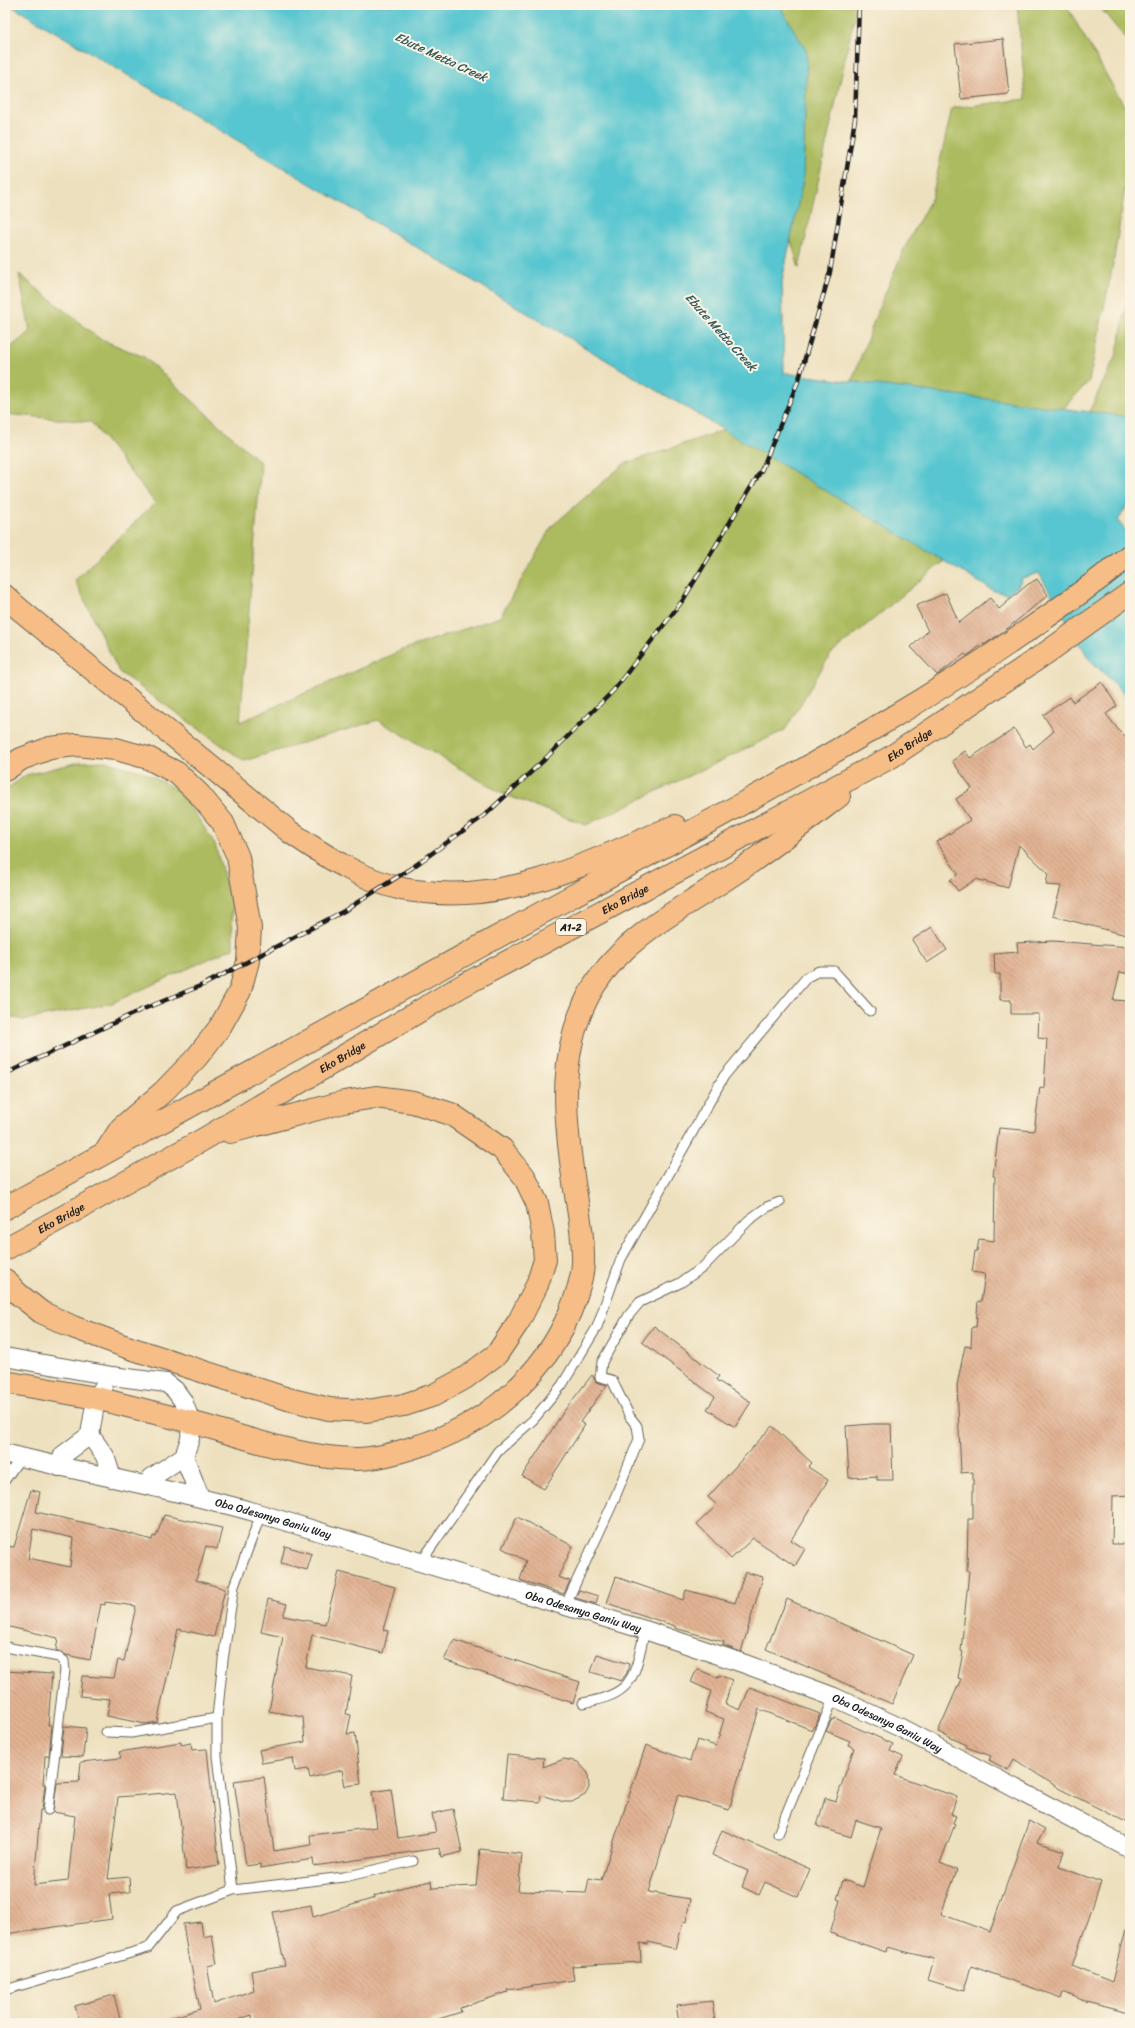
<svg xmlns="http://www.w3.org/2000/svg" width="1135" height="2028" font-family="Sriracha,sans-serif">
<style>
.green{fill:#acbb5e;stroke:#646c3d}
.water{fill:#59c6d0;stroke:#3a7176}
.building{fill:url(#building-back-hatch);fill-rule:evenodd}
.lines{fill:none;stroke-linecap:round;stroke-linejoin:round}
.lane-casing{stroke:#656155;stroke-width:11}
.street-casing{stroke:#656155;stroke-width:20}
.primary-casing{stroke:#656155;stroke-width:24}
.highway-casing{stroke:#656155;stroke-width:24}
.lane{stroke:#fff;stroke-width:9}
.street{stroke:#fff;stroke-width:18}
.primary{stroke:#f6be86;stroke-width:22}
.highway{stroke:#f6be86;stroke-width:22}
.rail-casing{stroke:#1c1c1c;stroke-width:4.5}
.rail{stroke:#fcf5e5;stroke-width:3;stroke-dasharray:9;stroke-linecap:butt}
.labels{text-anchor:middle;stroke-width:4;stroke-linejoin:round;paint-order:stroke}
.shield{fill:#fcf5e5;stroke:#5f5d58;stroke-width:1}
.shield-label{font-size:10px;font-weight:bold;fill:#1c1c1c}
.street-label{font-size:11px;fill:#1c1c1c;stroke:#fcf5e5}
.water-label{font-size:12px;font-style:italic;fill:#31585b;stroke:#fcf5e5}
</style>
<defs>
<pattern id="building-back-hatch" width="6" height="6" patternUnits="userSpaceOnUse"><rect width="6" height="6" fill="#e1b293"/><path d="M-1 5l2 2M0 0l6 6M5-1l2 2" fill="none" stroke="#c0987e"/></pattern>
</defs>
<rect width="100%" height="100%" fill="#fcf5e5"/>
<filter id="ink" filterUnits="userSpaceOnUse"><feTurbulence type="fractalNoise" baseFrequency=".025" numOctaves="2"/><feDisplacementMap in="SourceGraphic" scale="8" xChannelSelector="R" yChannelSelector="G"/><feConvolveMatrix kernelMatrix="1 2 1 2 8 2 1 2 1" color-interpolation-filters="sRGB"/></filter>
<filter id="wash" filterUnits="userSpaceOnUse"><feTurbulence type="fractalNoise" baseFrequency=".012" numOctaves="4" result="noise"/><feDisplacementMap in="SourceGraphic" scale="16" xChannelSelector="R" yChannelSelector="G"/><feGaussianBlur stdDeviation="0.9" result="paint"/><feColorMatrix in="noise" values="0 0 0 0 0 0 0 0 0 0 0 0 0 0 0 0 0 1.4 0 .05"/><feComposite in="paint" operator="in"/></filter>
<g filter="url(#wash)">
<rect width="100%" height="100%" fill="#ede0be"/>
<!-- green -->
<path class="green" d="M722,5H857L799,268Z
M1017,5H1066L1130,116V156L1114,259L1089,381L1060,412L848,392L876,315L904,249L932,197L952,108L1026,99Z
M1098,5H1130V44Z
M19,274L100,339L144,357L261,463L240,722L402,650L500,617L552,526L624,464L739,425L945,560L830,655L785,730L586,825L503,794L378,720L244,761L119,672L75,580L155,503L91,422L5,414V348H10L30,331Z
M1130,289V461L1081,429L1117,353Z
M105,761L144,772L181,792L215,844L232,908L233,948L112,1003L24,1020L5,1016V790L26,775L80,762Z"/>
<!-- water -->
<path class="water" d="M10,5H779L807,52L803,180L782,281L784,373L1130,417V496L1129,502L1118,521L1130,536V702L1116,685L1089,659L1039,573L1022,578L1018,586L1007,594L994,591Z"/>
<g id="blocks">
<!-- building -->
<path class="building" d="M1003,39L1009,94L961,99L955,44Z
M1037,579L1048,595L1008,628L984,645L983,643L971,653L967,656L965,654L937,675L911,647L928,631L916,606L946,593L959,623L990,598L999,609L1027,585Z
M1102,682L1117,706L1106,714L1120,732L1130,742V936L1053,916L1061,886L1046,885L1048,873L1019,845L1008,888L976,879L958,891L950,880L958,874L937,842L970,820L956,799L972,788L952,761L965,751L970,758L1014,729L1026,747L1030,744L1033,749L1054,731L1043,715L1070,697L1073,702Z
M932,927L947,950L927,963L912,940Z
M1053,941L1130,947V974L1120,972L1113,1000L1130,1001V1495L1113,1496L1112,1544H1130V1824L1060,1789L1014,1759L1008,1770L989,1760L991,1756L966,1747L967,1745L938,1732L961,1679L958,1678L963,1652L961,1651L969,1571H967L968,1519H973V1472L961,1473L957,1385L965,1346L971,1347L972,1327H976L978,1301L981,1302L985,1274L972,1272L975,1251H977L979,1239L994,1241L995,1176H993L999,1128L1034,1131L1040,1087L1044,1088L1047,1039L1038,1038L1039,1014H1011V1000H1000V974H995L994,954L1018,952L1017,943Z
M654,1326L719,1376L716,1380L751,1402L735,1427L707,1409L715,1397L642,1342Z
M592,1375L596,1382L607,1385L580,1422L585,1425L544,1489L522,1476L564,1411Z
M872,1424H891L893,1480H877V1476L849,1478L846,1426Z
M772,1426L812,1463L808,1467L828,1480L791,1540L805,1549L795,1566L753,1538L731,1559L697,1524L717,1505L708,1497Z
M31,1490L40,1492L36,1512L117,1530L152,1540L153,1536L156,1537L164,1515L222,1528L217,1549L206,1546L196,1580L225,1589L214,1637L178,1629L157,1722L145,1724L107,1716L110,1699L80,1696L82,1676L114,1678L118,1660L124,1661L136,1606L105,1602V1605L101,1604L90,1660L66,1655L56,1650L58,1638L5,1626V1558L7,1546L14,1547ZM33,1529L73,1538L70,1567L28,1558Z
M517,1517L573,1546L558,1577L570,1581L564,1594L520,1580L526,1561L502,1548Z
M285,1546L312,1554L307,1570L281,1563Z
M339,1572L395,1587L383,1630L388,1631L383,1653L312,1635L306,1667L352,1676L346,1714L351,1715L347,1734L355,1733L361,1784L345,1786L342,1770L310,1778L308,1769L295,1771L293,1758L262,1763L259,1750L305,1742L303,1717L269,1711L283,1637L261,1632L268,1599L287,1604L283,1616L325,1624Z
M745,1572L763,1577L741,1652L723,1645L724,1642L675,1628V1626L607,1603L616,1577L683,1600L686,1590L735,1603Z
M579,1590L598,1596L596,1604L575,1598Z
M787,1599L913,1655L892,1704L766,1649Z
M454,1640L580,1682L573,1703L444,1660Z
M597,1654L629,1664L627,1673L621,1681L591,1672Z
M697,1669L718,1678L719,1675L732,1680L725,1704L740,1710L750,1687L820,1714L816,1726H814L812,1730L759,1709L729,1810L678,1795L649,1892L690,1899L686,1922L683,1921L676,1949L648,1942V1944L640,1943L641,1962L572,1966L574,1980L507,1990L508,1992L460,2008L461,2012L426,2023H253L252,2015L228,2023H164V2020L200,2009L189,1956H188L183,1924L201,1922L203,1937L212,1935L217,1964L207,1966L214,2004L254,1990L251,1971L285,1965L273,1912L311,1905L313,1917L375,1898L374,1896L404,1887L431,1881L432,1888L476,1886L480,1849L522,1854L518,1891L586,1893L589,1878L601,1880L646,1745L690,1761L697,1740L716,1746L724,1719L705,1712L711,1691L691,1682Z
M6,1671L52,1674L48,1725H52L49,1756H45L43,1784H45L42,1810H40L34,1885L68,1881L75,1816L53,1812L57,1783L79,1782L81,1762L121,1758L119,1752L181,1742V1745L191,1743L192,1750L207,1749L219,1865L186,1870L177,1792L118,1797L108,1879L129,1877L130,1892L109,1894L112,1919L5,1934Z
M835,1718L893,1744L890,1751L903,1757L895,1775L957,1797L951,1814L956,1816L953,1823L955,1824L940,1863L957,1870L941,1914L990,1932L1029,1821L1045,1830L1037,1842L1064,1851L1059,1867L1101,1882L1072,1966L1112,1982L1125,1930H1130V2012L1082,2000L1063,1992L1061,1998L971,1966L964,1991L928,1980L934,1959L887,1947L886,1952L830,1933L840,1900L837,1899L843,1880L863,1887L881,1828L856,1820L851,1837L817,1826L825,1798L836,1801L854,1748L848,1745L850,1741L826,1731L832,1719L834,1720Z
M64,1726L86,1728L83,1757L61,1756Z
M507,1755L544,1758L543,1767L564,1759L578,1762L588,1773L589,1788L585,1795L572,1802H564L541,1795L540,1802L503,1799Z
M264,1777L274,1851L311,1845L310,1835L377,1827L372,1792L391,1789L398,1838L436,1832L432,1814L453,1809L462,1852L441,1857L439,1848L314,1866L313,1859L260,1868V1864L246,1866L234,1781Z
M722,1830L810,1869L798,1897L765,1882L759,1895L742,1887L748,1871L712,1855Z
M114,1995L121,2023H80L75,2006Z
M712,2001L715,2022L679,2023L676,2005Z"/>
</g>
</g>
<g filter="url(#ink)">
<use href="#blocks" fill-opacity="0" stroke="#656155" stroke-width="1"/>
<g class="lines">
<!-- lane casing -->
<g class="lane-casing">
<path id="lane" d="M5,1480L21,1457
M421,1562L498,1451L533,1420L562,1385L597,1327L621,1259L724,1076L807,977L819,971H834L870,1011
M565,1606L611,1507L639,1439L637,1426L630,1417L612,1380L600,1377L602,1362L629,1315L640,1302L680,1283L702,1268L749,1220L767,1207L780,1202
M5,1647L59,1657L64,1661L65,1670L48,1810
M583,1703C635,1694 634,1677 645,1630
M106,1732L131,1733L217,1718
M778,1834L834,1697
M233,1890L344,1877L413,1861
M5,1990L148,1948L177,1911L233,1890L217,1756V1718L223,1660L234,1586L261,1514"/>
</g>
<!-- street casing -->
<g class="street-casing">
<g id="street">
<path d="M5,1357L112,1376L166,1383L175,1390L183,1401L191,1422L190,1439L184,1456L151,1478L149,1486"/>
<path d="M90,1435L105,1456L112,1478"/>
<path id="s1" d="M8,1454C92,1475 178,1490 261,1514L645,1630L745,1664L834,1697L899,1727L1130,1849"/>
<path d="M184,1456L200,1497"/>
<path d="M59,1467L63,1455L90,1435L96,1398L103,1388"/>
</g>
</g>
<!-- primary casing -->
<g class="primary-casing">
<path id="primary" d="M5,1382L96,1398L191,1422"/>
</g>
<!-- highway casing -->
<g class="highway-casing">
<g id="highway">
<path d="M5,596L18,608L290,832C325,856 360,879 402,889C410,891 419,891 426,892C515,902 596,859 675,826"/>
<path d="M5,770L21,759L50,748L76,745L116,749L148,758L177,773L200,795L223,823L238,857L250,928L248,961L240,991L220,1027L197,1057L164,1091L121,1128L108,1148"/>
<path d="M5,1208C192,1105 379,1001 567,899C760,794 957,692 1130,555"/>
<path id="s2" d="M5,1249L204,1139L460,987L891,757L1046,653L1130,593"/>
<path d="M5,1280L17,1293L41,1312L73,1327L124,1346L288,1399L329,1409L367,1411L404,1405L434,1395L465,1378L497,1354L519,1321L537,1285L545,1260L543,1233L537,1203L524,1176L502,1149L451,1114L413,1102L376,1097L344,1102L230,1132"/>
<path d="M191,1422C245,1437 300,1458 356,1459C376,1459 396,1453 415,1447C484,1426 542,1379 570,1312C576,1297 582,1281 583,1264C584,1238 578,1209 574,1183C564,1116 557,1047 594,986C625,936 681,909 729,877C766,853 804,823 839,796"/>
</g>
</g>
<!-- lane -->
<use href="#lane" class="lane"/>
<!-- street -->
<use href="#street" class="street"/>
<!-- primary -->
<use href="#primary" class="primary"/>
<!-- highway -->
<use href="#highway" class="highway"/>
<!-- rail casing -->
<g class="rail-casing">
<path id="rail" d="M5,1074L141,1010L205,984L344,911L413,867L485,815L545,759L613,691L683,600L762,469L799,379L830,272L855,119L859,5"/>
</g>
<!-- rail -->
<use href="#rail" class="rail"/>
</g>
</g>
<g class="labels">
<!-- shield labels -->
<rect class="shield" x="556" y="919" width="30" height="16" rx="3"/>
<g class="shield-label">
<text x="571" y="931">A1-2</text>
</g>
<!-- street labels -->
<g class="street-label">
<text dy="4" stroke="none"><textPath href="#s2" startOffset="1036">Eko Bridge</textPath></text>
<text dy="4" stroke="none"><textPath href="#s2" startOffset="712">Eko Bridge</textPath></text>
<text dy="4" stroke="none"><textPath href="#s2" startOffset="388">Eko Bridge</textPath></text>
<text dy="4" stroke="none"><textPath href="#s2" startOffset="64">Eko Bridge</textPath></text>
<text dy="4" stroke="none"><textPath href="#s1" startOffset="273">Oba Odesanya Ganiu Way</textPath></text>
<text dy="4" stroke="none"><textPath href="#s1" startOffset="597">Oba Odesanya Ganiu Way</textPath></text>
<text dy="4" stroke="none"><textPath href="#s1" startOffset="921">Oba Odesanya Ganiu Way</textPath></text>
</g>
<!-- water labels -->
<g class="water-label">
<text transform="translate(441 57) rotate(25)" y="4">Ebute Metta Creek</text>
<text transform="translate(721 332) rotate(48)" y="4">Ebute Metta Creek</text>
</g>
</g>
<!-- margin -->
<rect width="1135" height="2028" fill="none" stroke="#fcf5e5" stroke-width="20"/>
</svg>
